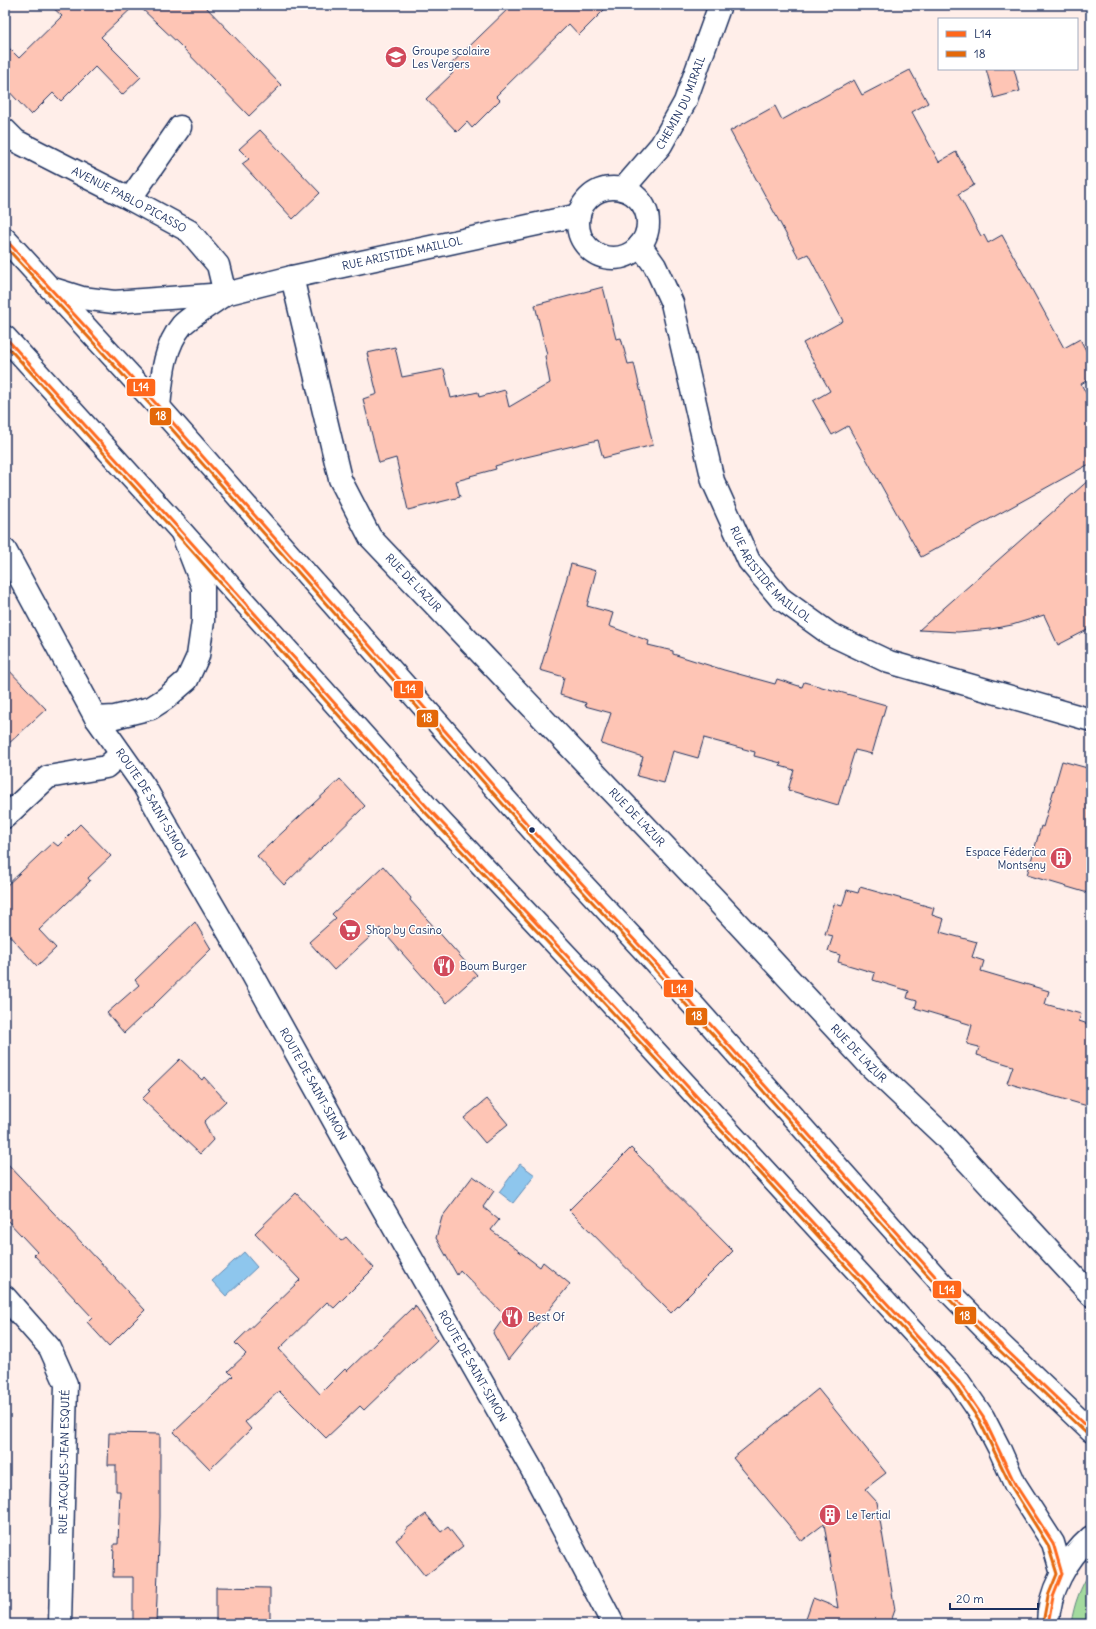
<svg xmlns="http://www.w3.org/2000/svg" width="1096" height="1629" font-family="Delius,sans-serif">
<style>
.green{fill:#a3da9e;stroke:#5f847e}
.water{fill:#8ec6ed;stroke:#608ab4}
.building{fill:#fec5b5;stroke:#1b2f5e}
.lines{fill:none;stroke-linecap:round;stroke-linejoin:round}
.minor-casing{stroke:#1b2f5e;stroke-width:25}
.secondary-casing{stroke:#1b2f5e;stroke-width:25}
.minor{stroke:#fff;stroke-width:22}
.secondary{stroke:#fff;stroke-width:22}
.bus-1-casing{stroke:#fff;stroke-width:6}
.bus-2-casing{stroke:#fff;stroke-width:6}
.bus-1{stroke:#ff671b;stroke-width:3}
.bus-2{stroke:#e46809;stroke-width:3}
.bus-dot{fill:#1b2f5e;stroke:#fff;stroke-width:1.5}
.labels{text-anchor:middle;stroke-width:3;stroke-linejoin:round;paint-order:stroke}
.poi-label{font-size:11px;fill:#1b2f5e;stroke:#fff;text-anchor:start}
.street-label{font-size:11px;fill:#1b2f5e;stroke:#fff}
.line-badge{stroke:#fff;stroke-width:1.5}
.badge-label{font-size:11px;text-anchor:middle;font-weight:bold;fill:#fff}
</style>
<rect width="100%" height="100%" fill="#ffeee9"/>
<filter id="ink" filterUnits="userSpaceOnUse"><feTurbulence type="fractalNoise" baseFrequency=".025" numOctaves="2"/><feDisplacementMap in="SourceGraphic" scale="8" xChannelSelector="R" yChannelSelector="G"/><feConvolveMatrix kernelMatrix="1 2 1 2 8 2 1 2 1" color-interpolation-filters="sRGB"/></filter>
<g filter="url(#ink)">
<!-- green -->
<path class="green" d="M1091,1570V1624H1071C1074,1604 1080,1588 1091,1570Z"/>
<!-- water -->
<path class="water" d="M520,1164L535,1175L513,1203L499,1192Z
M244,1252L257,1267L226,1296L212,1281Z"/>
<!-- building -->
<path class="building" d="M50,5H135L101,37L141,77L122,95L95,67L61,101L53,93L31,115L5,87V44L19,58L62,16Z
M138,5H204L281,85L249,116L181,46Z
M512,5H609L579,35L569,24L496,96L500,100L472,128L467,122L457,132L426,99L453,73L448,67Z
M986,69H1014L1020,91L994,98Z
M910,70L928,103L912,112L939,162L956,152L974,185L958,194L981,236L984,235L988,243L1002,235L1064,348L1080,339L1091,360V378L1081,384L1091,402V463L921,557L848,426L832,435L813,401L830,391L803,343L843,321L808,254L799,258L730,131L775,106L782,120L854,80L862,95Z
M260,130L320,193L293,219L242,164L249,159L239,149Z
M603,287L616,339L621,338L628,364L634,363L653,445L603,458L598,440L522,458L495,466L496,469L470,476L471,477L456,481L460,497L408,510L396,458L379,463L363,399L377,394L367,353L395,347L402,377L444,369L451,398L478,392L479,397L505,390L509,407L550,383L545,356L547,355L535,305Z
M1091,478V628L1058,645L1044,615L1012,625L991,629L958,632L919,630Z
M571,564L596,571L587,606L613,613L609,626L649,641L648,645L673,651V654L724,670L775,684L777,679L802,687L804,682L886,705L872,754L855,750L838,805L788,790L794,770L780,766L781,763L754,756L755,752L704,738L698,758L673,751L664,783L637,776L643,757L601,744L611,713L585,706L586,703L560,695L564,677L540,670Z
M5,666L46,709L5,747Z
M1062,761L1091,769V894L1027,875L1041,826L1043,827Z
M340,779L365,806L284,885L257,856Z
M80,824L111,856L88,878L90,881L39,930L56,948L37,966L5,931V887L53,842L58,846Z
M383,866L411,898L410,900L477,975L446,1003L380,928L334,970L309,942L336,918L332,914Z
M860,887L934,908L932,915L944,919L940,932L977,942L972,957L984,961L981,971L1049,991L1045,1004L1081,1014L1079,1021L1091,1025V1107L1007,1083L1013,1066L977,1055L979,1047L967,1044L972,1025L915,1008L917,1001L907,998L909,991L873,980L875,973L838,962L840,955L828,951L833,936L825,934L834,904L842,906L847,890L858,893Z
M195,922L211,949L155,1004L124,1033L107,1013L139,985L135,980Z
M180,1059L202,1080L204,1077L226,1101L204,1122L213,1140L200,1154L142,1099L150,1091L148,1090Z
M487,1099L508,1124L485,1143L464,1118Z
M631,1148L733,1251L671,1313L569,1210Z
M5,1161L145,1310L109,1346L87,1322L92,1317L34,1255L37,1252L5,1218Z
M473,1176L494,1191L483,1207L499,1220L491,1230L540,1267L543,1262L570,1284L508,1360L493,1333L505,1316L460,1270L457,1275L436,1238L442,1217Z
M296,1193L341,1241L346,1237L374,1268L334,1308L327,1302L279,1349L320,1394L345,1369L347,1371L412,1308L413,1310L415,1305L437,1340L364,1410L360,1406L326,1438L279,1391L245,1422L251,1429L210,1469L174,1432L233,1376L228,1371L246,1354L235,1343L300,1280L255,1233Z
M818,1389L886,1473L865,1489L877,1502L895,1610L890,1624H804L813,1598L838,1608L824,1524L802,1541L733,1458Z
M109,1433L160,1434V1517L156,1624H133V1577H113L114,1544H118L120,1491H116V1465H108Z
M426,1514L441,1532L448,1527L463,1546L425,1576L396,1540L406,1532L405,1530Z
M216,1587L270,1588V1624H216Z"/>
<g class="lines">
<!-- minor casing -->
<g class="minor-casing">
<g id="minor">
<path id="s1" d="M5,130L16,141L130,199L189,231L218,265L225,294"/>
<circle cx="613" cy="223" r="35"/>
<path id="s2" d="M623,189L661,145L685,102L720,5"/>
<path d="M130,199L180,127"/>
<path id="s3" d="M640,245L655,266L672,303L713,481L749,561L780,598L830,634L889,662L1091,720"/>
<path id="s4" d="M292,277L340,479L370,537L715,899L871,1067L944,1136L1091,1295"/>
<path id="s5" d="M50,288L82,298L114,302L225,294L292,277L579,215"/>
<path d="M159,407C162,379 163,348 182,325C190,317 214,302 224,295"/>
<path id="s6" d="M5,550L96,718L144,786L162,818L244,959L369,1184L531,1468L613,1624"/>
<path d="M96,718L115,717L151,708L165,699L187,680L198,656L203,621V587L182,533"/>
<path d="M5,817L48,777L106,767L121,754"/>
<path d="M5,1297L50,1348L66,1384L60,1624"/>
</g>
</g>
<!-- secondary casing -->
<g class="secondary-casing">
<path id="secondary" d="M5,239L159,407L536,834L652,959L950,1293L1001,1345L1091,1431
M5,337L180,530L428,808L585,975L959,1382L983,1417L999,1448L1015,1484L1053,1543L1062,1574
M1048,1624C1048,1592 1067,1558 1091,1537"/>
</g>
<!-- minor -->
<use href="#minor" class="minor"/>
<!-- secondary -->
<use href="#secondary" class="secondary"/>
<!-- bus-1 casing -->
<g class="bus-1-casing">
<path id="bus-1" d="M5,239L159,407L536,834L652,959L950,1293L1001,1345L1091,1431
M5,337L180,530L428,808L585,975L959,1382L983,1417L1015,1484L1053,1543L1062,1574
M1048,1624L1053,1597L1062,1574"/>
</g>
<!-- bus-2 casing -->
<g class="bus-2-casing">
<path id="bus-2" d="M5,246L155,410L532,837L648,962L946,1296L998,1349L1088,1435
M5,344L176,533L424,811L581,978L955,1385L979,1420L1011,1486L1048,1545L1057,1574L1048,1596L1043,1623"/>
</g>
<!-- bus-1 -->
<use href="#bus-1" class="bus-1"/>
<!-- bus-2 -->
<use href="#bus-2" class="bus-2"/>
</g>
</g>
<!-- icons -->
<defs>
<g id="school-disc" transform="scale(1.15)"><circle r="9.5" fill="#d1495b" stroke="#fff"/><path d="M0-5L7-2L0 1L-7-2ZM-4 1L0 2.5L4 1V4Q0 6-4 4Z" fill="#fff"/></g>
<g id="building-disc" transform="scale(1.15)"><circle r="9.5" fill="#d1495b" stroke="#fff"/><path d="M-4-6H4V6H1V3H-1V6H-4ZM-2.5-4.3h1.7v1.8h-1.7ZM.8-4.3h1.7v1.8H.8ZM-2.5-1h1.7V.8h-1.7ZM.8-1h1.7V.8H.8Z" fill="#fff"/></g>
<g id="supermarket-disc" transform="scale(1.15)"><circle r="9.5" fill="#d1495b" stroke="#fff"/><path d="M-6-5.5h2.5l.6 2H6L4.5 2H-2.5L-4.4-4H-6ZM-1.5 3.2a1.3 1.3 0 1 0 .1 0ZM3 3.2a1.3 1.3 0 1 0 .1 0Z" fill="#fff"/></g>
<g id="restaurant-disc" transform="scale(1.15)"><circle r="9.5" fill="#d1495b" stroke="#fff"/><path d="M-5-6h1v4h1v-4h1v4h1v-4h1v5L-1.5 .5V6h-2V.5L-5-1ZM5-6V6H3V1.5H1.5Q1.5-4 5-6Z" fill="#fff"/></g>
</defs>
<g fill-rule="evenodd">
<use href="#school-disc" x="396" y="57"/>
<use href="#building-disc" x="1061" y="858"/>
<use href="#supermarket-disc" x="350" y="930"/>
<use href="#restaurant-disc" x="444" y="966"/>
<use href="#restaurant-disc" x="512" y="1317"/>
<use href="#building-disc" x="830" y="1515"/>
</g>
<!-- markers -->
<circle class="bus-dot" cx="532" cy="830" r="3.5"/>
<g class="labels">
<!-- poi labels -->
<g class="poi-label">
<text x="412" y="55">Groupe scolaire<tspan x="412" dy="13">Les Vergers</tspan></text>
<text x="1046" y="856" text-anchor="end">Espace Féderica<tspan x="1046" dy="13">Montseny</tspan></text>
<text x="366" y="934">Shop by Casino</text>
<text x="460" y="970">Boum Burger</text>
<text x="528" y="1321">Best Of</text>
<text x="846" y="1519">Le Tertial</text>
</g>
<!-- street labels -->
<g class="street-label">
<text dy="4" stroke="none"><textPath href="#s2" startOffset="105">CHEMIN DU MIRAIL</textPath></text>
<text dy="4" stroke="none"><textPath href="#s1" startOffset="143">AVENUE PABLO PICASSO</textPath></text>
<text dy="4" stroke="none"><textPath href="#s5" startOffset="359">RUE ARISTIDE MAILLOL</textPath></text>
<text dy="4" stroke="none"><textPath href="#s3" startOffset="361">RUE ARISTIDE MAILLOL</textPath></text>
<text dy="4" stroke="none"><textPath href="#s4" startOffset="336">RUE DE L'AZUR</textPath></text>
<text dy="4" stroke="none"><textPath href="#s6" startOffset="293">ROUTE DE SAINT-SIMON</textPath></text>
<text dy="4" stroke="none"><textPath href="#s4" startOffset="660">RUE DE L'AZUR</textPath></text>
<text dy="4" stroke="none"><textPath href="#s4" startOffset="984">RUE DE L'AZUR</textPath></text>
<text dy="4" stroke="none"><textPath href="#s6" startOffset="617">ROUTE DE SAINT-SIMON</textPath></text>
<text dy="4" stroke="none"><textPath href="#s6" startOffset="941">ROUTE DE SAINT-SIMON</textPath></text>
<text transform="translate(64 1462) rotate(-89)" y="4">RUE JACQUES-JEAN ESQUIÉ</text>
</g>
</g>
<g class="line-badge">
<rect x="126" y="378" width="30" height="19" rx="4" fill="#ff671b"/>
<rect x="149" y="407" width="23" height="19" rx="4" fill="#e46809"/>
<rect x="393" y="680" width="31" height="19" rx="4" fill="#ff671b"/>
<rect x="416" y="709" width="23" height="19" rx="4" fill="#e46809"/>
<rect x="663" y="979" width="31" height="19" rx="4" fill="#ff671b"/>
<rect x="685" y="1007" width="23" height="19" rx="4" fill="#e46809"/>
<rect x="932" y="1280" width="30" height="19" rx="4" fill="#ff671b"/>
<rect x="954" y="1306" width="23" height="19" rx="4" fill="#e46809"/>
</g>
<g class="badge-label">
<text x="141" y="391">L14</text>
<text x="161" y="420">18</text>
<text x="408" y="693">L14</text>
<text x="427" y="722">18</text>
<text x="679" y="993">L14</text>
<text x="697" y="1020">18</text>
<text x="947" y="1294">L14</text>
<text x="965" y="1320">18</text>
</g>
<!-- margin -->
<rect width="1096" height="1629" fill="none" stroke="#fff" stroke-width="20"/>
<rect x="10" y="10" width="1076" height="1609" fill="none" stroke="#1b2f5e" stroke-width="1.5" filter="url(#ink)"/>
<!-- legend -->
<rect x="938" y="18" width="140" height="52" fill="#ffffff" stroke="#a4acbf"/>
<rect x="946" y="31" width="20" height="6" fill="#ff671b" stroke="#a4acbf"/>
<text x="974" y="38" font-size="12" fill="#1b2f5e">L14</text>
<rect x="946" y="51" width="20" height="6" fill="#e46809" stroke="#a4acbf"/>
<text x="974" y="58" font-size="12" fill="#1b2f5e">18</text>
<!-- scale -->
<path d="M950 1603v6h88v-6" fill="none" stroke="#1b2f5e" stroke-width="2"/>
<text x="956" y="1603" font-size="12" fill="#1b2f5e" stroke="#ffffff" stroke-width="3" paint-order="stroke">20 m</text>
</svg>
